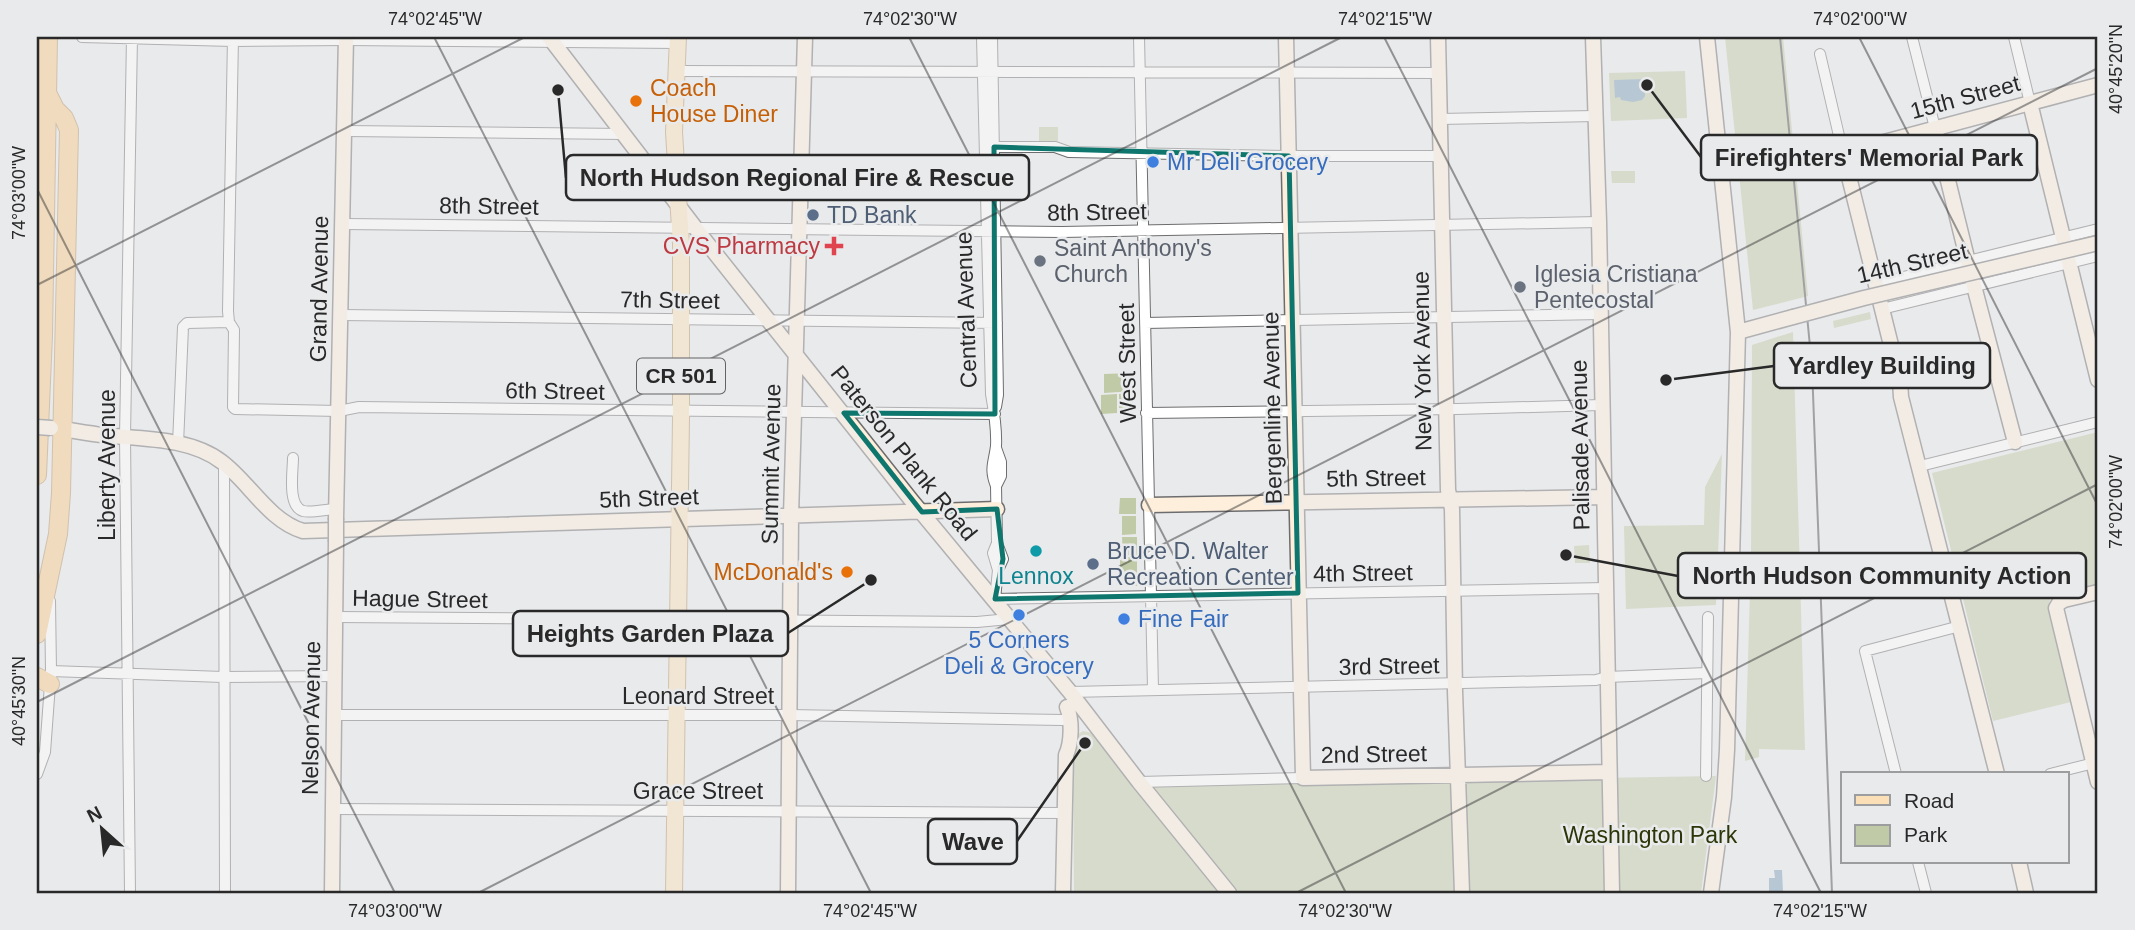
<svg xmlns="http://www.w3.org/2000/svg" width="2135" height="930" font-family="Arial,sans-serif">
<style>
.green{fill:#c0caa6}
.water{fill:#7b9eb8}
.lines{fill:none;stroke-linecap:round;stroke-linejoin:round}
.street-casing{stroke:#6d6d6f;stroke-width:12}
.secondary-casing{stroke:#6d6d6f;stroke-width:17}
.primary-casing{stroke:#b09266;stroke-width:18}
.highway-casing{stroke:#b09266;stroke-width:20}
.street{stroke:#fff;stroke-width:10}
.secondary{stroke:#fdefdb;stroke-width:14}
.primary{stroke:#fbdfb7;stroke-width:16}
.highway{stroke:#f8ca87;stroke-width:18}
.tram{stroke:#4b4b4c;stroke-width:2}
.secondary-bridge-casing{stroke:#6d6d6f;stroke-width:17;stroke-linecap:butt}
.secondary-bridge{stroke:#fdefdb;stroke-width:14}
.marked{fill:none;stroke:#0f766e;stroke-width:5;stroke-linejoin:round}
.ticks{fill:none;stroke:#29292a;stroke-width:2;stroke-opacity:0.45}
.food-dot{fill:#e8710a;stroke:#e9eaeb;stroke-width:2.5}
.shop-dot{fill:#3f7fe0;stroke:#e9eaeb;stroke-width:2.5}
.service-dot{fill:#5c6f8a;stroke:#e9eaeb;stroke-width:2.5}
.health-dot{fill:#e0444e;stroke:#e9eaeb;stroke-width:2.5}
.worship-dot{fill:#6b7280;stroke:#e9eaeb;stroke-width:2.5}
.culture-dot{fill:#0f9aa8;stroke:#e9eaeb;stroke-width:2.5}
.labels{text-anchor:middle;stroke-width:5;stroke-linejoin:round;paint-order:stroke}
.shield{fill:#e9eaeb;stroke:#636364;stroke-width:2}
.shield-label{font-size:21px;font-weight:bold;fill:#29292a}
.food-label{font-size:23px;fill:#c56008;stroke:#e9eaeb;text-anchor:start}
.street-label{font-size:23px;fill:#29292a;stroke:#e9eaeb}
.shop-label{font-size:23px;fill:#366cbe;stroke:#e9eaeb;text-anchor:start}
.service-label{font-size:23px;fill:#4e5e75;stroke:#e9eaeb;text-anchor:start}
.health-label{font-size:23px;fill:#be3a42;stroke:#e9eaeb;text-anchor:end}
.worship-label{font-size:23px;fill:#5b616d;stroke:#e9eaeb;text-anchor:start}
.culture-label{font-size:23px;fill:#0d838f;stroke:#e9eaeb}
.park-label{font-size:23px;fill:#2d3608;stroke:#e9eaeb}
.leader{fill:none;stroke:#29292a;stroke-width:2.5}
.callout-dot{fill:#29292a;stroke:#e9eaeb;stroke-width:2.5}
.callout{fill:#e9eaeb;stroke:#29292a;stroke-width:2.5}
.callout-label{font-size:24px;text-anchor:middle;font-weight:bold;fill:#29292a}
.neatline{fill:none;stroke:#29292a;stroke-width:2.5}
.ticks-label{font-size:18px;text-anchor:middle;fill:#29292a}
</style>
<rect width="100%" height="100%" fill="#e9eaeb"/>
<!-- green -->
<path class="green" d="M1725,37H1783L1808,296L1753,310Z
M1685,71L1687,118L1611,121L1609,73Z
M1039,127H1058V141H1039Z
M1611,171H1635V183H1612Z
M1870,312L1871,319L1834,328L1833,321Z
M1793,332L1805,750L1759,749V757L1745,761L1751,558L1752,345Z
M1133,373L1134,391L1104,393V374Z
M1133,393V407L1119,408V394Z
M1117,394V413L1101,414V395Z
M2098,432V584L2058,593L2051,597L2049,603L2071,702L1993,721L1932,473Z
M1722,454L1716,605L1626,609L1624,526L1704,525L1705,487Z
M1120,498H1136V514H1119Z
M1122,516H1136V534L1122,535Z
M1122,537H1137V555H1123Z
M1589,545L1590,563H1575L1574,546Z
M1120,557H1137V586H1120Z
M1083,731L1093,733L1140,786L1716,776L1701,893H1074L1073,741L1075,736Z"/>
<!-- water -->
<path class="water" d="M1644,79L1645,96L1642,100L1633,102L1621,100L1620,97L1615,98L1614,80Z
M1774,870H1782L1783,893H1769V878H1775Z"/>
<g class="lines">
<!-- street casing -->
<g class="street-casing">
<path id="street" d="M82,37L233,41L346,40L678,43
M233,37L228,311L229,322L234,330L233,407L235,409L339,411L359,407L995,414
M982,37L991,394C994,411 997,429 996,446C994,463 989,468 996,486
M992,37L998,395L996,407
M1139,37L1153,689
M1912,37L1935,128
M2014,37L2030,103
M1820,54L1843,153
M676,71L1438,73
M1440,119L1595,116
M346,131L624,134
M985,147H1055L1069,152L1289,156H1440
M344,224L1062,232L1599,222
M1875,284L2098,229
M1882,309L2098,256
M341,315L997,323
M1145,323L1600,314
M1146,413L1457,409L1601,405
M178,444L183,327L187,323L229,322
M996,448L1001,462V476L996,486L997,543L993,553L998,570
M293,458C293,471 287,506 303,511C312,513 327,509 336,509
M224,463L225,893
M1920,466L2098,422
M997,543L1003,559L998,570L995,599L1606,588
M335,617L977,622L1009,619
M51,671L223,677L334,676
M1070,692L1596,680L1607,677L1707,673
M334,715H790L1063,720
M37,774L45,752L51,671L50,601
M1896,774L1865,651L1960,626
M2050,774L2098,762
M1706,776L1708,617
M1139,782L1303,778
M333,809L1064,813
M1918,862L1926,893
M130,893L125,437L132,37"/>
</g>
<!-- secondary casing -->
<g class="secondary-casing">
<path id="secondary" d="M549,37L707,243L912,501L1070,692L1139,782L1229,893
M1286,37L1303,778L1609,772
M1438,37L1448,490L1452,509L1455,691L1462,893
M1593,37L1599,222L1612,893
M1707,37L1738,332L1727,750L1724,797L1711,893
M2030,103L2098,380
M1935,128L1974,286L2015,442
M1738,332L1793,317
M54,428C70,430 86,433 102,435C140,439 190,437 222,462C249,482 269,521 303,531L997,509
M1149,505L1604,497
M336,518L346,37
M2098,592L2064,600L2059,603L2056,608L2098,782
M1997,774L1901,397L1900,381L1843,153L2098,85
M2019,862L2026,893
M332,893L336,542
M788,893L791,516L805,37
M1063,893L1066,755C1072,742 1072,720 1067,707"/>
</g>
<!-- primary casing -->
<g class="primary-casing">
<path id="primary" d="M674,893L681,419V244L674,132L678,37"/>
</g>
<!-- highway casing -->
<g class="highway-casing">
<path id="highway" d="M37,475L43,335L48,37
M37,634L58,534L61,493L69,130L64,118L55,109L47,93
M37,677L50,684"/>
</g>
<!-- street -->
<use href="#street" class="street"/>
<!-- secondary -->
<use href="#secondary" class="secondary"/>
<!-- primary -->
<use href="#primary" class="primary"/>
<!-- highway -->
<use href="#highway" class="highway"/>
<!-- tram -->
<path class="tram" d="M1780,37L1812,367L1832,893"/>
<!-- secondary-bridge casing -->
<g class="secondary-bridge-casing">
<path id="secondary-bridge" d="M1793,317L1864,298L2098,243
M37,427L51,428
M336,542V518"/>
</g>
<!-- secondary-bridge -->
<use href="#secondary-bridge" class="secondary-bridge"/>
</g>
<!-- marked area -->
<path d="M0 0H2135V930H0ZM994,147L1289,156L1298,593L995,599L1003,559L997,509L922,512L844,413L995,414Z" fill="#e9eaeb" fill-opacity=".55" fill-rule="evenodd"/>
<path class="marked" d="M994,147L1289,156L1298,593L995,599L1003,559L997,509L922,512L844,413L995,414Z"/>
<!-- ticks -->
<path class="ticks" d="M434,37L871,893M909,37L1346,893M1384,37L1821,893M1859,37L2098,506M37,189L395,893M37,285L525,37M37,702L1342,37M478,893L2098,68M1296,893L2098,484"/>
<!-- markers -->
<g class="food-dot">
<circle cx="636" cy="101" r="7"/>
<circle cx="847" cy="572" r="7"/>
</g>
<g class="shop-dot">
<circle cx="1153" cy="162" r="7"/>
<circle cx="1019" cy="615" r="7"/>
<circle cx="1124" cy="619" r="7"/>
</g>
<g class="service-dot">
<circle cx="813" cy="215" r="7"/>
<circle cx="1093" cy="564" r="7"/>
</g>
<path class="health-dot" d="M830.5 235.5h7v7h7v7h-7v7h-7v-7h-7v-7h7z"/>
<g class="worship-dot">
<circle cx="1040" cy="261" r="7"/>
<circle cx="1520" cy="287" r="7"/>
</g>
<circle class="culture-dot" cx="1036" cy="551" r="7"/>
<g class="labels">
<!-- shield labels -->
<rect class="shield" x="637" y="358.5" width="88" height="35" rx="5"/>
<g class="shield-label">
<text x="681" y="383">CR 501</text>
</g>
<!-- food labels -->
<g class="food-label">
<text x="650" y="96">Coach<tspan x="650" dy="26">House Diner</tspan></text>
<text x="833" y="580" text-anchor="end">McDonald's</text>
</g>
<!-- street labels -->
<g class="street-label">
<text transform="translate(1965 97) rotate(-15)" y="8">15th Street</text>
<text transform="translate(489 206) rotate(1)" y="8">8th Street</text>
<text transform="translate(1097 212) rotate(-1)" y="8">8th Street</text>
<text transform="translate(1912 263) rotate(-13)" y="8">14th Street</text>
<text transform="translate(319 289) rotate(-89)" y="8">Grand Avenue</text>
<text transform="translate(670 300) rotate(1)" y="8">7th Street</text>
<text transform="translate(966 310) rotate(-92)" y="8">Central Avenue</text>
<text transform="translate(1422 361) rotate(-91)" y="8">New York Avenue</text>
<text transform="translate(1127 363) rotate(-91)" y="8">West Street</text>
<text transform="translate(555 391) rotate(1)" y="8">6th Street</text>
<text transform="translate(1272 408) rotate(-91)" y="8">Bergenline Avenue</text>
<text transform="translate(1580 445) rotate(-91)" y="8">Palisade Avenue</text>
<text transform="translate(904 453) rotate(51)" y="8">Paterson Plank Road</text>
<text transform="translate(771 464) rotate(-89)" y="8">Summit Avenue</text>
<text transform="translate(107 465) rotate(-90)" y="8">Liberty Avenue</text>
<text transform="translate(1376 478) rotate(-1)" y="8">5th Street</text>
<text transform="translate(649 498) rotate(-2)" y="8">5th Street</text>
<text transform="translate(1363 573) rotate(-1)" y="8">4th Street</text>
<text transform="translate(420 599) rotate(1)" y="8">Hague Street</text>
<text transform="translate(1389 666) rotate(-1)" y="8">3rd Street</text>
<text x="698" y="704">Leonard Street</text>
<text transform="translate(311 718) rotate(-89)" y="8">Nelson Avenue</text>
<text transform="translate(1374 754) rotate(-1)" y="8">2nd Street</text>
<text x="698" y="799">Grace Street</text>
</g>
<!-- shop labels -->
<g class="shop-label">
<text x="1167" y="170">Mr Deli Grocery</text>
<text x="1138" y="627">Fine Fair</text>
<text x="1019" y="648" text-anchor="middle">5 Corners<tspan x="1019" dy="26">Deli &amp; Grocery</tspan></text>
</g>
<!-- service labels -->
<g class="service-label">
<text x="827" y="223">TD Bank</text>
<text x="1107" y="559">Bruce D. Walter<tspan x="1107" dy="26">Recreation Center</tspan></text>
</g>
<!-- health labels -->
<g class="health-label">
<text x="820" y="254">CVS Pharmacy</text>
</g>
<!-- worship labels -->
<g class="worship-label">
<text x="1054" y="256">Saint Anthony's<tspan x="1054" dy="26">Church</tspan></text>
<text x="1534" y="282">Iglesia Cristiana<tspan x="1534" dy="26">Pentecostal</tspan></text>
</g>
<!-- culture labels -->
<g class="culture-label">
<text x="1036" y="584">Lennox</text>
</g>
<!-- park labels -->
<g class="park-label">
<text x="1650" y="843">Washington Park</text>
</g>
</g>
<!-- callouts -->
<path class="leader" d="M1647 85L1701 157M558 90L566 178M1666 380L1774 366M1566 555L1678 576M871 580L788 633M1085 743L1017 841"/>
<g class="callout-dot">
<circle cx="1647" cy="85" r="7"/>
<circle cx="558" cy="90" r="7"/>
<circle cx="1666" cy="380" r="7"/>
<circle cx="1566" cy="555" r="7"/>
<circle cx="871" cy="580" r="7"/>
<circle cx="1085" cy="743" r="7"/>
</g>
<g class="callout">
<rect x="1701" y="135" width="336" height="45" rx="7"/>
<rect x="566" y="155" width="463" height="45" rx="7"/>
<rect x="1774" y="343" width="216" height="45" rx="7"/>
<rect x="1678" y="553" width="408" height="45" rx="7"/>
<rect x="513" y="611" width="275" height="45" rx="7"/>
<rect x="928" y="819" width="89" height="45" rx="7"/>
</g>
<g class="callout-label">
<text x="1869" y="166">Firefighters' Memorial Park</text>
<text x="797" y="186">North Hudson Regional Fire &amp; Rescue</text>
<text x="1882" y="374">Yardley Building</text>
<text x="1882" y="584">North Hudson Community Action</text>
<text x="650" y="642">Heights Garden Plaza</text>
<text x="973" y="850">Wave</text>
</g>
<!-- border -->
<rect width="2135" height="930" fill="none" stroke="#e9eaeb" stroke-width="77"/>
<!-- legend -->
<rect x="1841" y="772" width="228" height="91" fill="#e9eaeb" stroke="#9c9d9e" stroke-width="2"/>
<rect x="1855" y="795" width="35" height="10" fill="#fbdfb7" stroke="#9c9d9e" stroke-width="2"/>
<text x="1904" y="808" font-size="21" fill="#29292a">Road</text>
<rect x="1855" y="825" width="35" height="21" fill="#c0caa6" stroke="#9c9d9e" stroke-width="2"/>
<text x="1904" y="842" font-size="21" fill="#29292a">Park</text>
<!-- north arrow -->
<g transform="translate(102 829) rotate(333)" stroke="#e9eaeb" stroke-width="5" paint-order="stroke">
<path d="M0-5L12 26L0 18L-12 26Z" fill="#29292a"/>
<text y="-10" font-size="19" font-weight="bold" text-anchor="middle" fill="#29292a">N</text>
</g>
<rect x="38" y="38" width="2058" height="854" class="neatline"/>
<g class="ticks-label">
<text x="435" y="25">74°02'45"W</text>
<text x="910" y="25">74°02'30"W</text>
<text x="1385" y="25">74°02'15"W</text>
<text x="1860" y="25">74°02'00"W</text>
<text transform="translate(2116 69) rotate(-90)" y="6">40°45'20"N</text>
<text transform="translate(19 193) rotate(-90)" y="6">74°03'00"W</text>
<text transform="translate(2116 502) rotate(-90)" y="6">74°02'00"W</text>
<text transform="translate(19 701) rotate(-90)" y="6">40°45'30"N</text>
<text x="395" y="917">74°03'00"W</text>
<text x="870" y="917">74°02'45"W</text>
<text x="1345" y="917">74°02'30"W</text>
<text x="1820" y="917">74°02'15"W</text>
</g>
</svg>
